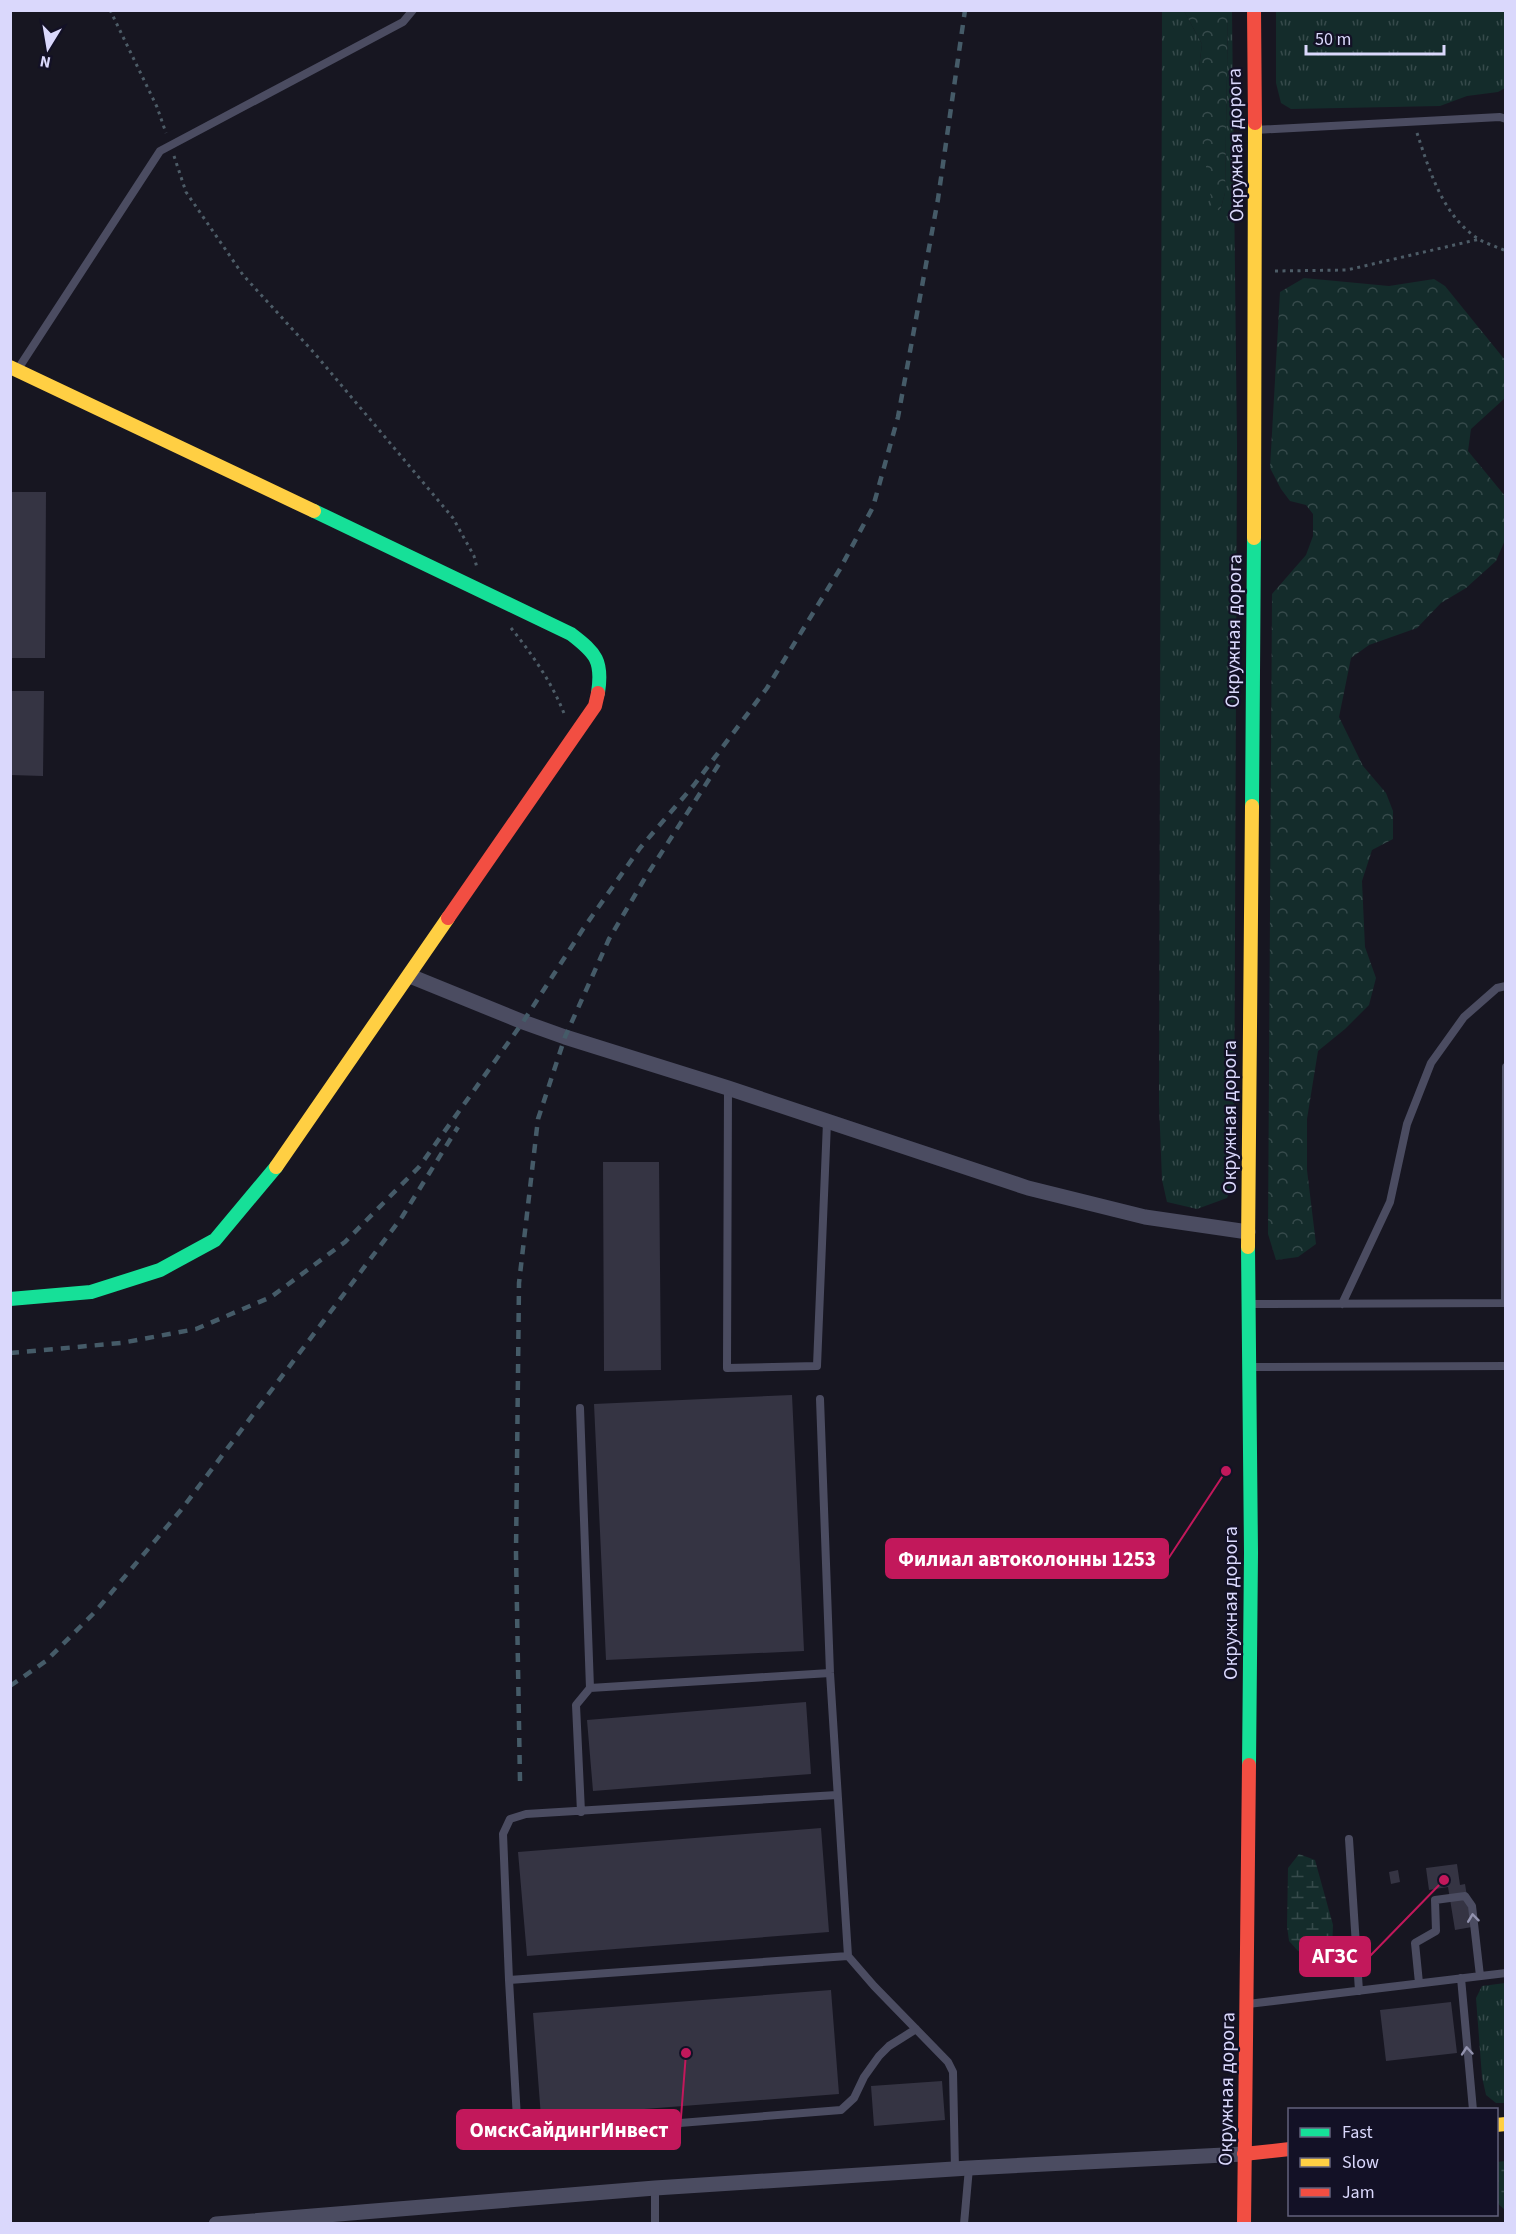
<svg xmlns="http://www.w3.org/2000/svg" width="1516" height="2234" font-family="'Source Sans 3',sans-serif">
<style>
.grass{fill:url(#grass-tufts)}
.forest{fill:url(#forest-crowns)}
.wetland{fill:url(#wetland-marsh)}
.building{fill:#353443}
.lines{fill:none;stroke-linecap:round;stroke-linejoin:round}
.path{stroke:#4d5c67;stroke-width:3;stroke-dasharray:3 4.5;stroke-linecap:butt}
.lane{stroke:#4b4c61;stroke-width:8}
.street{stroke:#4b4c61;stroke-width:15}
.fast{stroke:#16e098;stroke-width:14}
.slow{stroke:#ffcf43;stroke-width:14}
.jam{stroke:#f24e42;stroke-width:14}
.rail{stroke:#455b68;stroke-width:4.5;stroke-dasharray:9 8;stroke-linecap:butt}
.oneway{stroke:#9292ae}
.labels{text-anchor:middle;stroke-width:4.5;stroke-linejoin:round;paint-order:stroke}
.street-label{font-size:20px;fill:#dad8fc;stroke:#131126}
.leader{fill:none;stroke:#c2185b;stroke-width:2}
.callout-dot{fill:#c2185b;stroke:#131126;stroke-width:2}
.callout{fill:#c2185b;stroke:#c2185b;stroke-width:2}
.callout-label{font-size:21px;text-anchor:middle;font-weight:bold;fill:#fff}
</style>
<defs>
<pattern id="grass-tufts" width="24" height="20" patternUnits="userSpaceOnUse" patternTransform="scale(1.5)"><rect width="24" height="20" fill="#142c2b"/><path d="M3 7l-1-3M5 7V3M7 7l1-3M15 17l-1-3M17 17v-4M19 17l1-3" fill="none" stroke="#364a4b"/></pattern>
<pattern id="forest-crowns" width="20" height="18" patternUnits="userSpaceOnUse" patternTransform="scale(1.5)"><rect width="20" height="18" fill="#142c2b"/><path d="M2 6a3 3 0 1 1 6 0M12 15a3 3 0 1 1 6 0" fill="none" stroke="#364a4b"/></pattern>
<pattern id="wetland-marsh" width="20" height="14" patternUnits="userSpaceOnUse" patternTransform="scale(1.5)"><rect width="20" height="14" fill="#142c2b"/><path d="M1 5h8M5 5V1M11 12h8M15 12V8" fill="none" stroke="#364a4b"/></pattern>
</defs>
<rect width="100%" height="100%" fill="#171621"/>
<!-- grass -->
<path class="grass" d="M1162,11H1184L1202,44L1199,68L1220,211L1225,193L1228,11H1232L1237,444L1234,1181L1227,1198L1197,1209L1167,1202L1162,1180L1159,1104Z
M1276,11H1505V88L1498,92L1467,96L1440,106L1291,109L1281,103L1276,83Z
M1505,1983V2103H1496L1486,2095L1482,2077L1476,1998L1482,1986Z"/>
<!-- forest -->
<path class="forest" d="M1184,11H1228L1225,193L1220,211L1212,206L1200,126L1199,68L1202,44Z
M1304,278L1389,286L1434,279L1445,286L1505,360V398L1471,429L1468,451L1505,496V540L1496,561L1466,588L1441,603L1417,628L1369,645L1351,658L1339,717L1363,766L1386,793L1393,811V839L1372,850L1362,881L1365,947L1376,978L1369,1005L1345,1029L1318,1051L1307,1119V1170L1316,1244L1298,1257L1276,1260L1268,1234L1272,594L1306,555L1313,536V514L1306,505L1290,501L1281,489L1270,468L1280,292Z"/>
<!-- wetland -->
<path class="wetland" d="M1299,1854L1315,1860L1333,1925L1332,1952L1317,1955L1298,1951L1289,1941L1287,1926L1288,1868Z
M1505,2161H1506L1505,2210L1496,2202L1497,2162Z"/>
<!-- building -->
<path class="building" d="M10,492H46L45,658H10Z
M10,691H44L43,776L10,775Z
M603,1162H659L661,1370L604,1371Z
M792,1395L804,1651L606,1660L594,1404Z
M806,1702L811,1774L593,1791L587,1720Z
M821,1828L829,1932L527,1956L518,1852Z
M1457,1864L1460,1885L1465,1884L1472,1927L1455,1930L1448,1887L1429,1890L1426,1868Z
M1398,1870L1400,1882L1391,1884L1389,1872Z
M831,1990L839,2094L541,2117L533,2013Z
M1451,2002L1457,2053L1386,2061L1380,2010Z
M942,2081L945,2120L874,2126L871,2086Z"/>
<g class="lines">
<!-- path -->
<path class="path" d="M110,10L157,107L166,133
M1417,133C1430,172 1443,217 1480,240C1488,244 1497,247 1506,251
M174,156L186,192L243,275L316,355L453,518L474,556L477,568
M1275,271L1347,270L1480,239
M511,628C532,654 553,684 565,716"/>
<!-- lane -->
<path class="lane" d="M1255,130L1500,117L1506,119
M18,369L160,151L403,22L413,10
M728,1088L727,1368L817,1366L827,1122
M1250,1304L1505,1303L1506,1067
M1342,1304L1390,1202L1407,1124L1431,1063L1464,1017L1497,988L1506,986
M1250,1367L1506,1366
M820,1399L830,1673L848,1956
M580,1408L590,1688L830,1673
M837,1795L526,1814L510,1819L503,1834L509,1980L518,2136L841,2110L854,2098L864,2077L879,2056L889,2046L916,2029
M581,1812L576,1705L590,1688
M1349,1839L1359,1991
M1461,1978L1473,2110
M509,1980L848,1956L874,1986L948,2062L953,2072L955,2169
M1419,1983L1415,1943L1436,1931L1435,1900L1465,1896L1472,1906L1480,1976
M1248,2004L1506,1973
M655,2188V2224
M964,2224L969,2168"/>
<!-- street -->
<path class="street" d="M410,976L523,1022L565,1037L728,1088L1028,1188L1145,1217L1248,1232
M216,2224L655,2188L969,2168L1244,2154"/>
<!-- fast -->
<path class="fast" d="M314,511L571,634C596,653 603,661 598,693
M1252,806L1254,538
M1248,1247L1251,1553L1249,1765
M10,1299L91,1292L160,1270L215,1240L276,1167"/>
<!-- slow -->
<path class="slow" d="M10,367L314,511
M1254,538L1255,123
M276,1167L448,918
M1248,1247L1252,806
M1496,2125L1506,2124"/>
<!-- jam -->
<path class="jam" d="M1254,10L1255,123
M448,918L595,706L598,693
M1244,2154L1290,2149
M1244,2224L1249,1765"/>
<!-- rail -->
<path class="rail" d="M10,1353L121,1343L196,1329L271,1297L345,1242L419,1167L523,1022L583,929L640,848L694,785L767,688L840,569L873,507L898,417L938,199L965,10
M10,1686L46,1661L95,1612L181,1510L402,1217L458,1127
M520,1781L516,1553L519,1283L538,1119L565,1037L609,939L645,878L721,761"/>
</g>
<!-- one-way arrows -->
<defs><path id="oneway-chevron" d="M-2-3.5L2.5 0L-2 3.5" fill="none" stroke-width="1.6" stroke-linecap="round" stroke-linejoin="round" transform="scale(1.5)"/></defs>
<g class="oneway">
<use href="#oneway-chevron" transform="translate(1473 1918) rotate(-97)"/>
<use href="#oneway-chevron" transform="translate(1467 2051) rotate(-95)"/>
</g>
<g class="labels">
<!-- street labels -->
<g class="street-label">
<text transform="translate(1235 145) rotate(-91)" y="7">Окружная дорога</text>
<text transform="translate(1233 631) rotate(-89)" y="7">Окружная дорога</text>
<text transform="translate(1229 1117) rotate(-90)" y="7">Окружная дорога</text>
<text transform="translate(1230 1603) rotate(-90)" y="7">Окружная дорога</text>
<text transform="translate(1226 2089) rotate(-89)" y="7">Окружная дорога</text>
</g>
</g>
<!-- callouts -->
<path class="leader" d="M1226 1471L1168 1559M1444 1880L1370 1956M686 2053L680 2130"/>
<g class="callout-dot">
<circle cx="1226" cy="1471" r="6"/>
<circle cx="1444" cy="1880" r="6"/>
<circle cx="686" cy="2053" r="6"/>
</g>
<g class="callout">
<rect x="886" y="1539" width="282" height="39" rx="6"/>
<rect x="1300" y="1937" width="70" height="39" rx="6"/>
<rect x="457" y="2110" width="223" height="39" rx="6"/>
</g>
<g class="callout-label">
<text x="1027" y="1566">Филиал автоколонны 1253</text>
<text x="1335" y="1963">АГЗС</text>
<text x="569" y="2137">ОмскСайдингИнвест</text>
</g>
<!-- border -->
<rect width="1516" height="2234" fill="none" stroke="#dad8fc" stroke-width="24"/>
<!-- legend -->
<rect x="1288" y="2108" width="210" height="108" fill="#131126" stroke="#63617c" stroke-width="1.5"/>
<rect x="1300" y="2128" width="30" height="9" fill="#16e098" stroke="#63617c" stroke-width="1.5"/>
<text x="1342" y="2138" font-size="18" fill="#dad8fc">Fast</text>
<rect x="1300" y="2158" width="30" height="9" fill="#ffcf43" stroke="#63617c" stroke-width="1.5"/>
<text x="1342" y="2168" font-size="18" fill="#dad8fc">Slow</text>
<rect x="1300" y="2188" width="30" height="9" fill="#f24e42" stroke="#63617c" stroke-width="1.5"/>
<text x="1342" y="2198" font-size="18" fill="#dad8fc">Jam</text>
<!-- north arrow -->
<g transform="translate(48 48) rotate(191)" stroke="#131126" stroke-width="4.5" paint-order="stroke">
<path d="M0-4.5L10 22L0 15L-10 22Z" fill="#dad8fc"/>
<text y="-9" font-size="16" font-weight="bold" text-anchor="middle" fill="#dad8fc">N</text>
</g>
<!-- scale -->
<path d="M1306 45v9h138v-9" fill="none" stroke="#dad8fc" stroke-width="3"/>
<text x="1315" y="45" font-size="18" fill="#dad8fc" stroke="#131126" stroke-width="4.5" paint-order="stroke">50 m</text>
</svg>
